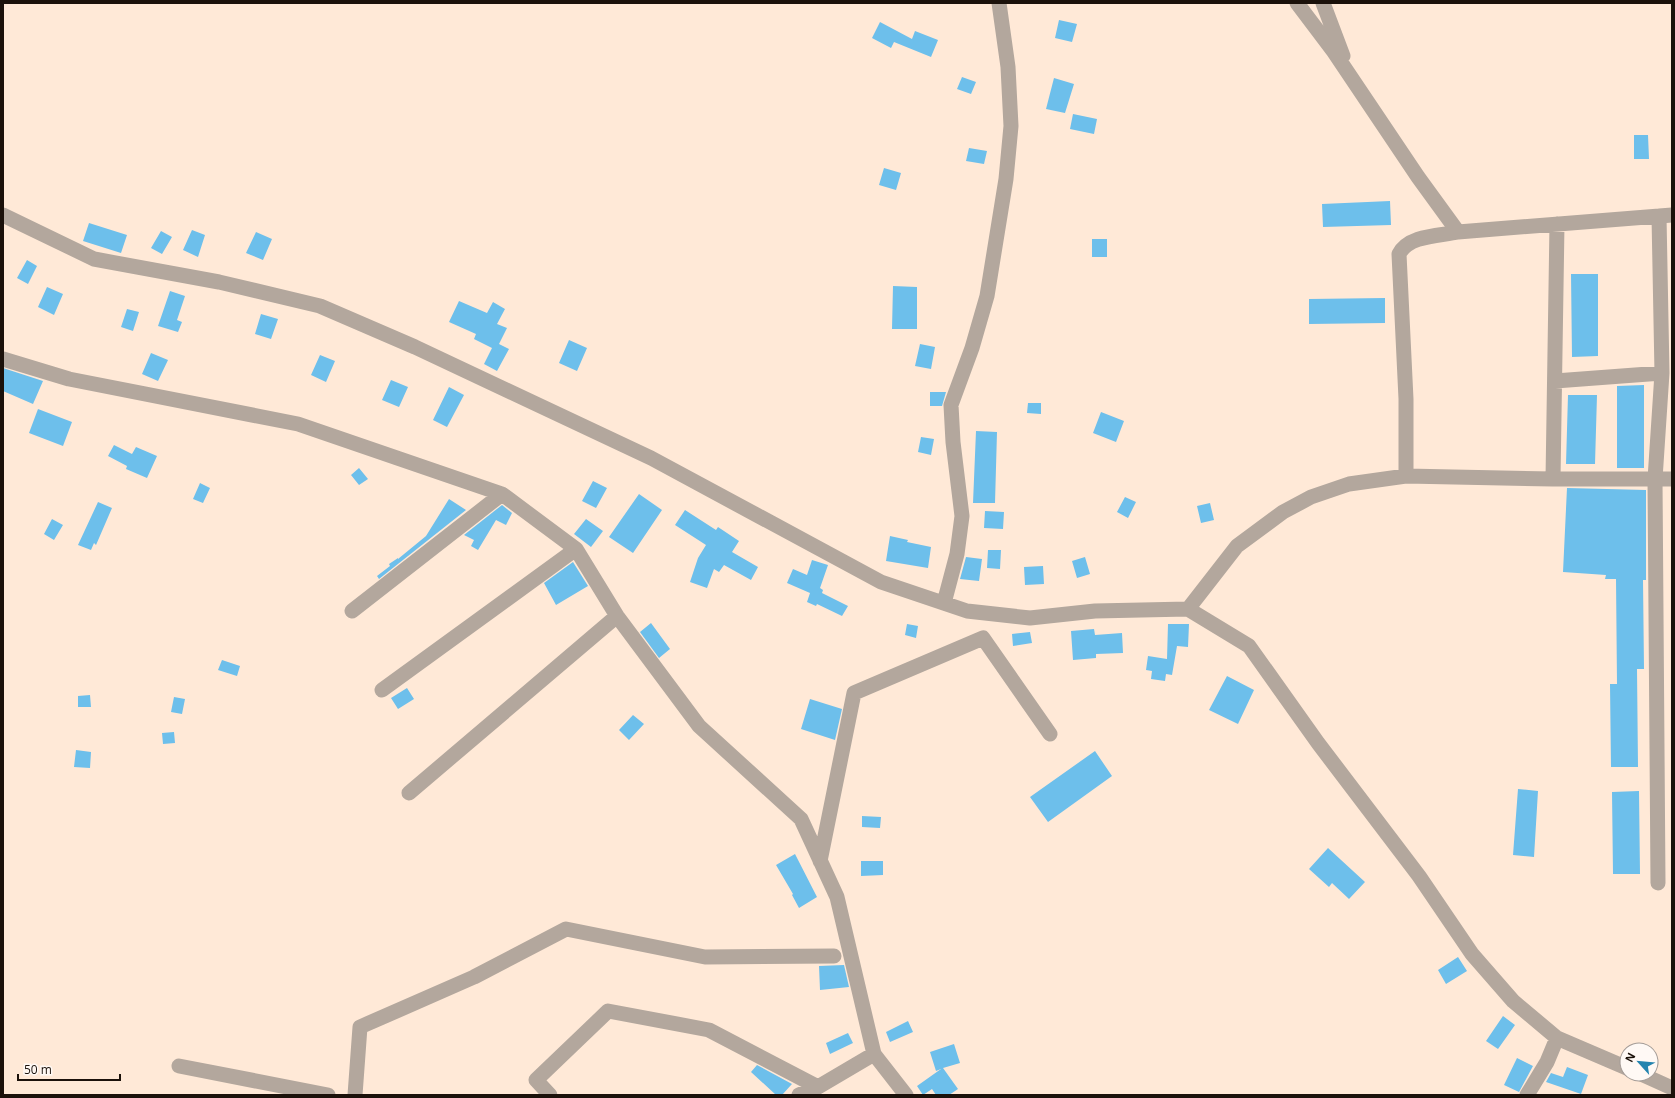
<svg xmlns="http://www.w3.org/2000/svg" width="1675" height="1098" font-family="'Open Sans',sans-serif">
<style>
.building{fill:#6dbfeb}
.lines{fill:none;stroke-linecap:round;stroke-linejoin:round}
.street{stroke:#b3a79d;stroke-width:15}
</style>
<rect width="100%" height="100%" fill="#ffe9d7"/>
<!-- building -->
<path class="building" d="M1059,20L1077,24L1072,42L1055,38Z
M880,22L912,39L915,31L938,40L931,57L894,42L891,48L872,38Z
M962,77L976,82L971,94L957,89Z
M1054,78L1074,84L1065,113L1046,109Z
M1073,114L1097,119L1094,134L1070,129Z
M1634,135H1648L1649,159H1634Z
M969,148L987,151L984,164L966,161Z
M884,168L901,173L896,190L879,185Z
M1390,201L1391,225L1323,227L1322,204Z
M89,223L127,235L121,253L83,241Z
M192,230L205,235L198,257L183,250Z
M161,231L172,237L162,254L151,248Z
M256,232L272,239L263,260L246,253Z
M1092,239H1107V257H1092Z
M27,260L37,266L28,284L17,278Z
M1571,274H1598V356L1572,357Z
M893,286L917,287V329H892Z
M47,287L63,294L54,315L38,307Z
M170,291L185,296L177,320L182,322L178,332L158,326Z
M1385,298V323L1309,324V299Z
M459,301L487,313L493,302L505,309L497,324L507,328L499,344L509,349L497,371L484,364L492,348L474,339L476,334L449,322Z
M127,309L139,312L133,331L121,327Z
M261,314L278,319L271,339L255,334Z
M569,340L587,348L577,371L559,363Z
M920,344L935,347L931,369L915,366Z
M151,353L168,360L158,381L142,374Z
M320,355L335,361L326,382L311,375Z
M3,368L43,381L33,404L3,391Z
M391,380L408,387L399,407L382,400Z
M1644,385V468H1617V386Z
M449,387L464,395L447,427L433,420Z
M930,392H946L942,406H930Z
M1568,395H1597L1595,464H1566Z
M1028,403H1041V414L1027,413Z
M38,409L72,422L63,446L29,433Z
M1101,412L1124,421L1116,442L1093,433Z
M976,431L997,432L995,503H973Z
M921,437L934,439L931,455L918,452Z
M114,445L132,454L136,447L157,456L147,478L126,469L127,466L108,456Z
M359,468L368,479L359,485L351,475Z
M593,481L607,488L596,508L582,501Z
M200,483L210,488L203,503L193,499Z
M1567,488L1646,490V580H1643L1644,669H1637L1638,767H1611L1610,684H1617L1616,579H1605L1606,575L1563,572Z
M639,494L662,510L633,553L609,537Z
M1125,497L1136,502L1128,518L1117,512Z
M449,499L466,510L379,579L377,576L390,566L389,564L398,558V559L426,536Z
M98,502L112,508L96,545L94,543L91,550L78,545Z
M1210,503L1214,520L1201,523L1197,506Z
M502,505L512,513L506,525L496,520L478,550L471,546L474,540L464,535Z
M685,510L716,530L718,527L739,541L732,552L758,567L751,580L724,565L719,572L714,569L707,588L690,582L698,558L706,545L675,525Z
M985,511L1004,512L1003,529L984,528Z
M52,519L63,525L54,540L44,534Z
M586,519L603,531L591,547L574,534Z
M890,536L908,540L907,542L931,547L928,568L886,561Z
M988,550H1001L1000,569L987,568Z
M966,557L982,559L979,581L960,579Z
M1085,557L1090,574L1077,578L1072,561Z
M812,560L828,565L820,588L823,590L822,593L848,606L842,616L817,604L816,606L807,602L810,593L787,583L793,569L807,575Z
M573,562L588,586L556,605L544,583Z
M1043,566L1044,584L1025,585L1024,567Z
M651,623L670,649L659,658L640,632Z
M907,624L918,626L916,638L905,635Z
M1168,624H1189L1188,647L1177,646L1172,675L1166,674L1165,681L1151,679L1152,671L1146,670L1148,656L1167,659Z
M1094,629L1095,635L1122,633L1123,653L1096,654V658L1073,660L1071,631Z
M1030,632L1032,643L1013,646L1012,634Z
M222,660L240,666L237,676L218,670Z
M1227,676L1254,690L1238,724L1209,710Z
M407,688L414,699L398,709L391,698Z
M90,695L91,707H78V696Z
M174,697L185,699L182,714L171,712Z
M810,699L842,709L835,740L801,729Z
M633,715L644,724L629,740L619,730Z
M174,732L175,743L163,744L162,733Z
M76,750L91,752L90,768L74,767Z
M1095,751L1112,776L1048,822L1030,797Z
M1518,789L1538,791L1534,857L1513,855Z
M1639,791L1640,874H1613L1612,792Z
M862,816L881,817L880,828L862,827Z
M1328,848L1365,882L1349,899L1332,883L1329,887L1309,869Z
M795,854L817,897L799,908L792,895L793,894L776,865Z
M861,861H883V875L861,876Z
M1458,957L1467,971L1446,984L1438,970Z
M844,965L849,987L820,990L819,966Z
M1503,1016L1515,1025L1498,1049L1486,1041Z
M908,1021L913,1032L890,1042L886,1032Z
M848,1033L853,1043L830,1054L826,1043Z
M954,1044L960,1063L943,1068L958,1089L949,1095H936L932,1089L923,1095L917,1086L941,1069L936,1071L930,1052Z
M1517,1058L1533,1066L1519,1092L1504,1085Z
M757,1065L792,1084L782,1095H776L751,1072Z
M1567,1067L1588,1075L1581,1094L1546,1082L1551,1073L1563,1077Z"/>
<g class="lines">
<!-- street -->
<path class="street" d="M1297,3L1334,52L1418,177L1458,232L1672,215
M1323,3L1343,56
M3,215L94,259L219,282L320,306L415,347L651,458L881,582L967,611L1030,618L1095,611L1188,609L1249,646L1318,743L1419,876L1472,954L1513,1001L1557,1038L1627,1068
M3,359L69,379L298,424L502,494L576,549L617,616L699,726L801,819L837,897L874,1054
M1555,381L1662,373
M1406,476L1553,479H1672
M1553,479L1557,224
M944,603L957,554L962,516L953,442L951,405L972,348L987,296L1006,179L1011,126L1008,67L999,3
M1188,609L1237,546L1283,512L1311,497L1349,484L1406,476V399L1399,254C1409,235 1439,236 1458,232
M352,611L502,494
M382,690L576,549
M409,793L617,616
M820,861L854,693L983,638L1050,734
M1658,883L1655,479L1662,373L1659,216
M179,1066L328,1095
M1641,1074L1672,1088
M355,1095L360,1027L474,977L566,929L705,957L834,956
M550,1095L536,1080L608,1011L709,1030L818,1087
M799,1095L818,1087L874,1054L906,1095
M1527,1095L1547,1062L1557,1038"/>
</g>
<!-- border -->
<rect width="1675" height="1098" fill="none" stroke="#1b110a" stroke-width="8"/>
<!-- north arrow -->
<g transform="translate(1639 1062) rotate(297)"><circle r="19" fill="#fff9f5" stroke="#a49c97"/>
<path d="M0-3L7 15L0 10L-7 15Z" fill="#2484af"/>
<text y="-6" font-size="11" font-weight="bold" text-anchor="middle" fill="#1b110a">N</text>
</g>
<!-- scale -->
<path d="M18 1074v6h102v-6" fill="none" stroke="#1b110a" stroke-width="2"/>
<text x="24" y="1074" font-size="12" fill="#1b110a" stroke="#fff9f5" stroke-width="3" paint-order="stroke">50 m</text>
</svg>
